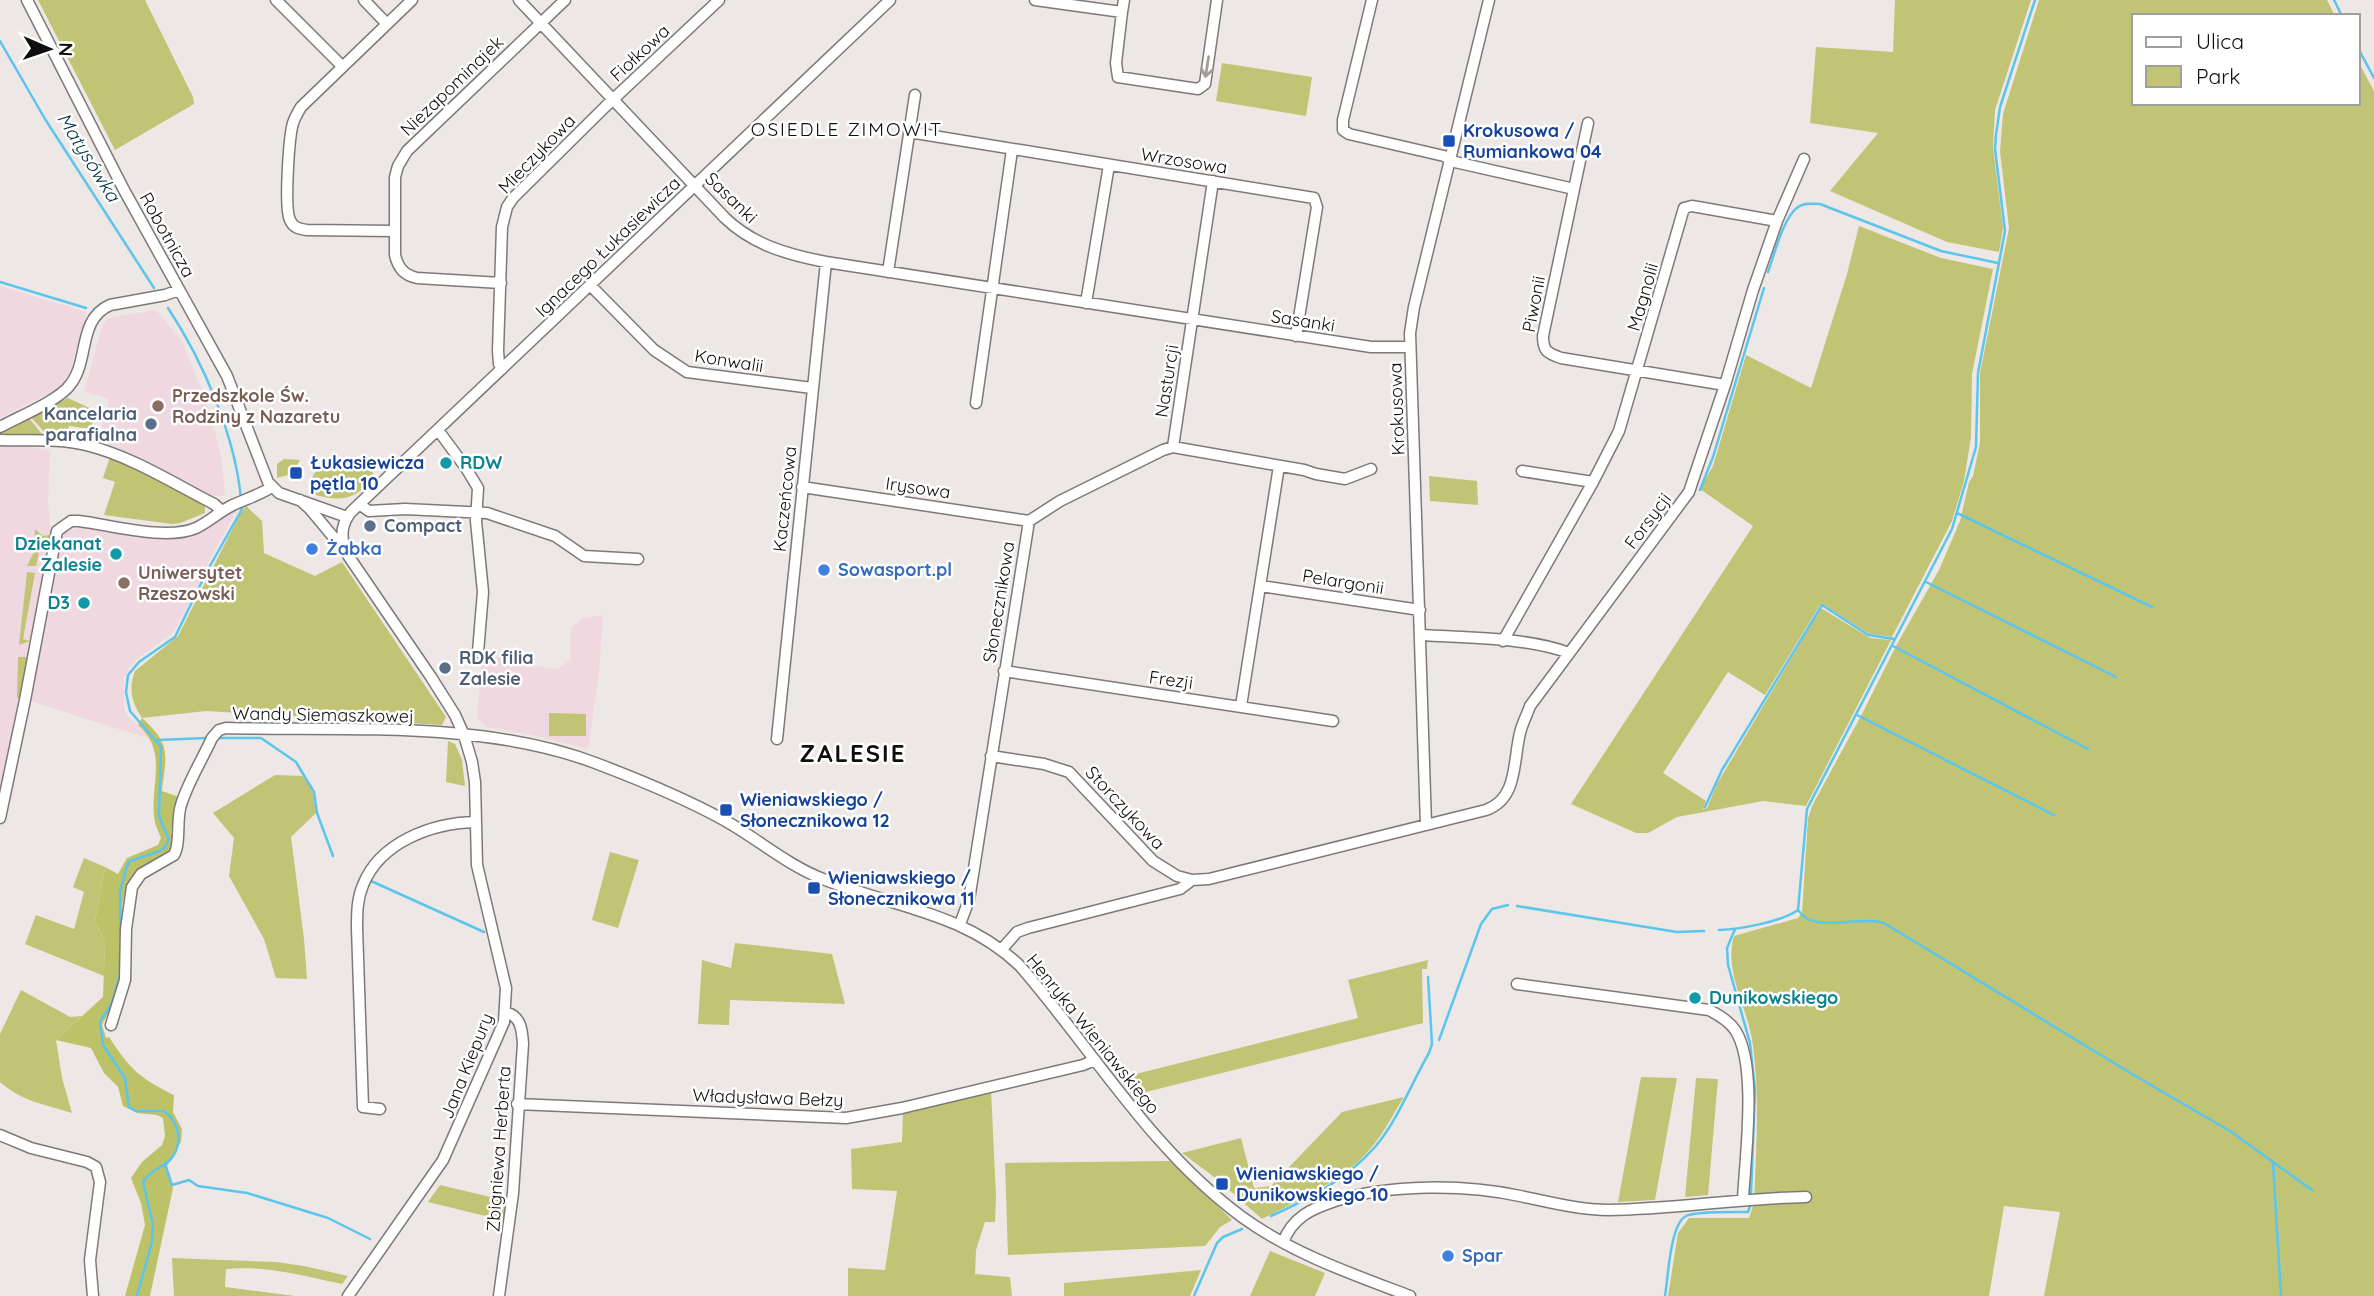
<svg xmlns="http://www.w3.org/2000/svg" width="2374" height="1296" font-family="Quicksand,sans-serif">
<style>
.education{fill:#f0d8e1}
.green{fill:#c0c474}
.forest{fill:#bdc269}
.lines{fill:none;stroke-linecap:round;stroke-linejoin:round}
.stream{stroke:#5bc5ed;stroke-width:2.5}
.minor-casing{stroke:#7e7977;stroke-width:13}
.minor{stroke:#fff;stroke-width:10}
.oneway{stroke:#9f9f9e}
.transit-dot{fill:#1a4fb4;stroke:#fff;stroke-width:2.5}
.education-dot{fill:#8d6e63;stroke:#fff;stroke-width:2.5}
.service-dot{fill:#5c6f8a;stroke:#fff;stroke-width:2.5}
.culture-dot{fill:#0f9aa8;stroke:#fff;stroke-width:2.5}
.shop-dot{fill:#3f7fe0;stroke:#fff;stroke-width:2.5}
.labels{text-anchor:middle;stroke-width:5;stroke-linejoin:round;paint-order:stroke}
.street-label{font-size:18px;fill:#100e0d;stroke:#fff}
.transit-label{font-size:18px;font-weight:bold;fill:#164399;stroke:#fff;text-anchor:start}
.education-label{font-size:18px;font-weight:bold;fill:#785e54;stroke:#fff;text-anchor:start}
.service-label{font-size:18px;font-weight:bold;fill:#4e5e75;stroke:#fff;text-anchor:start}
.culture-label{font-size:18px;font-weight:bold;fill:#0d838f;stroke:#fff;text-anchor:start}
.shop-label{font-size:18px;font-weight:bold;fill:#366cbe;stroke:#fff;text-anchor:start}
.neighbourhood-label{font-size:19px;letter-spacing:2px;fill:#100e0d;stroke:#fff}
.water-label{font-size:19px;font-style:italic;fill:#013444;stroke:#fff}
.district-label{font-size:24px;font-weight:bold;letter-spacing:2px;fill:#100e0d;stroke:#fff}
</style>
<rect width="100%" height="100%" fill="#ede8e5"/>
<!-- education -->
<path class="education" d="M0,286L87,312L68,378L58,389L0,418Z
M156,310L182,341L211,414L221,457L225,496H211L104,441L100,433L109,399L84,392L102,326L108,318Z
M0,444L19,445L50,451L48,504L51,532L0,798Z
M239,507L220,540L177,626L171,634L140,657L129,668L124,678V708L128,716L144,730L150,739L30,701L58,540L64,533L83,527H92L168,539L180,538L207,528Z
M603,615L599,674L588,749L532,735L487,727L477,719L482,653L537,666L558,669L570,660L571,628L583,618Z"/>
<!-- green -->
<path class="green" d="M38,0H145L193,97L194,104L115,150Z
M1895,0H2031L1995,110L1993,148L2003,228L1999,252L1947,242L1830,191L1878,133L1810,123L1816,47L1893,52Z
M2039,0H2327L2335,16H2134V103H2358V61L2374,91V1296H2044L2060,1212L2004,1206L1989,1296H1668L1678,1233L1689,1218H1749L1754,1203C1756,1151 1760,1098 1753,1046C1749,1009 1723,973 1734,936L1798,918L1802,913L1808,819L1812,806L1862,714L1896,646L1939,570L1960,521L1969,482L1973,476L1980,442V373L2009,228L2000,151L2003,114Z
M1222,63L1312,77L1306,116L1216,101Z
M1859,226L1941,258L1993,269L1972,374L1971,437L1964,481L1952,521L1892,637L1869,634L1824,605H1820L1765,695L1728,672L1663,773L1706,801L1703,809L1707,808L1717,784L1821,608L1870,638L1891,640L1806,806L1763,801L1677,817L1648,833H1636L1571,804L1753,526L1700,489L1713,466L1746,355L1811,388L1847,274Z
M68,398L96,411L91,429L69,426L65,438L45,437V433L30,416Z
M28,417L42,434L43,437L3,435L4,431Z
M110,457L205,503V513L180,523L172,524L104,515L115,482L103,478Z
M284,459L300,460L292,474L277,478V464Z
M336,461C350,463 367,462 375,476C355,501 341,502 311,494C307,477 319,463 336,461Z
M1429,476L1477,481L1478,505L1430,501Z
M246,506L262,521L264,553L315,576L342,562L446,717L442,725L206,711L142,718C132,702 128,690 135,671L178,636L240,514Z
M35,529L43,536L50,535L49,542H41L36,566H27L34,552Z
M27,572L35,573L23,639L30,641L19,645Z
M18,657H28L29,659L23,698H17Z
M549,713L586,714V736H549Z
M448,741L455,744L462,760L465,786L446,782Z
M275,775L304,776L313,793L316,813L291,837L304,939L307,979L276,978L264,939L229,876L234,838L213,813Z
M610,852L639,860L618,928L592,920Z
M84,858L105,867L95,921L105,941L104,976L25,944L36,915L74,929L84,892L73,887Z
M735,943L832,954L845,1004L730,1000L729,1025L698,1024L702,960L731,968Z
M1428,960L1427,969H1422L1423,1023L1138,1094L1124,1077L1358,1018L1348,980Z
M21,990L70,1017L82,1016L56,1040L62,1078L72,1113C44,1104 23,1102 0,1082V1034Z
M1641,1077L1677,1078L1655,1200L1618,1202Z
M1696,1078L1718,1079L1708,1195L1685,1197Z
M991,1090L996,1196L995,1222H985L976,1250L975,1274L1010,1277L1012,1296H848V1268L885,1270L897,1191L852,1189L851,1149L902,1142L903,1112Z
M1404,1097C1393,1114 1384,1133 1371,1148C1344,1181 1299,1200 1262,1219L1218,1180L1182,1153L1241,1138L1254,1188L1271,1186L1342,1112Z
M1172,1161L1232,1220L1220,1227L1205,1246L1008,1255L1005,1163Z
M440,1185L507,1201L506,1221L428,1202Z
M1270,1251L1325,1273L1315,1296H1250Z
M172,1258L276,1262L304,1266L348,1276L342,1284C305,1276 264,1265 226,1269L225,1287L295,1296H174Z
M1201,1270L1190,1296H1064V1283Z"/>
<!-- forest -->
<path class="forest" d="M142,718C172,745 166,754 162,791L179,797L171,833L173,839L169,853C116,883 121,895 122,953C123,961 124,972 123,980C119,996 109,1011 102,1025L106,1038L109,1037C130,1069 139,1078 174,1095L173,1112L182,1129L181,1142L167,1166L173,1188L150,1296H125L145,1225L141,1203L131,1178L142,1162L162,1145L165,1136L163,1118L157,1115L137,1113L123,1106L118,1087L104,1073L91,1048L56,1040L103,997L105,941L95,921L105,867L118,874L127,858L158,845L161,838C159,833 156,827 155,822C148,787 170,753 138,725Z"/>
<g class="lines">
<!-- stream -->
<path class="stream" d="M2334,0L2342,16
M0,41L45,119L154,288
M2358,48L2374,78
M1768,272C1774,255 1784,216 1798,207C1805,202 1813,204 1820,204L1941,251L1998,263
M0,282L86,308
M168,308C203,361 235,435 241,499
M1700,490L1713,457L1764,288
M1957,513L2152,607
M1926,582L2116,677
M1893,646L2088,749
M1857,715L2054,815
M218,738H261L296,762L314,792L317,813L333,856
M158,740L207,738
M1705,807L1722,770L1822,605L1868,635L1894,639
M371,881L484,932
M1517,906L1677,932L1704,931
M1799,911C1812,934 1863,915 1884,923L2132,1074L2230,1131L2312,1190
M1735,929L1727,948L1728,965L1750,1043L1755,1090L1751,1193
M1719,930C1741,929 1781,922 1798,910L1807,809L1952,529L1976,447L1978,373L2005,231L1995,149L1996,135L2000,107L2035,0
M1439,1040L1481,924L1492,909L1508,905
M2273,1163L2281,1296
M165,1164L172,1185L189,1180L198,1186L247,1193L328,1218L370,1239
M1271,1216C1309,1199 1347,1179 1375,1147C1398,1120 1411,1084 1429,1053L1432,1044L1428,977
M137,1296L152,1242L153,1225L143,1182C149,1171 161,1168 169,1161C184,1146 180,1122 164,1111H136L129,1107L125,1078L103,1045L100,1021L111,1005L121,972L120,892L127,866L130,861L160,851L165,847L169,840L159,816L161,747L130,711L126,692L128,675L139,662L175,637L206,573L242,509L241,506
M1194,1296L1217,1243L1223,1237L1242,1229
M1665,1296C1668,1279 1670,1224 1686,1216C1695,1211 1736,1212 1748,1212L1750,1206"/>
<!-- minor casing -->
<g class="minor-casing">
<path id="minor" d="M27,0L124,190L227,376L268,482L279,493L347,517
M276,0L342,66
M364,0L387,24
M519,0L725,218C753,245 789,255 826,262L1371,347H1410
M1035,0L1122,12L1124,0
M1372,0L1343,120V130L1349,134L1444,156L1455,162L1574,189
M1122,12L1116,63L1118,77L1198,89L1205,84L1217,0
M1588,123L1543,336C1543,351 1547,353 1561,358L1725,385
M909,132L1314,198L1317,207L1296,336
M394,231L307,230C300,229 293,228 290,220C284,208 289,142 292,127C293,120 297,114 301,107L412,0
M888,272L915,95
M501,283L417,278C404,275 398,268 395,255V177L398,166L407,151L565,0
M590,285L654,350L687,372L812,388
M1086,303L1109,165
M502,369L499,364L498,351L502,227L507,207L513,198L606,106L719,0
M976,403L1012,150
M0,427C18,417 58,401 70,385C90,360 77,320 110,305L165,295L179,290
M438,430L466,468L478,488L476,521L483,592L478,652
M0,440C28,441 59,438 86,445C131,456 173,483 214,504L222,511
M1173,447L1213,181
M1522,471L1593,482
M802,487L1029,521
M300,500L310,509L345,551L431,677L455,715L464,735L472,762L475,782L477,865L506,988L504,1022L443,1160L348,1296
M359,504L369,511L405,509L487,513L555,536L584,556L638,559
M345,549C340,535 342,523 351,512L890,0
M1261,586L1420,610
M1421,635C1466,638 1527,637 1569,653
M1503,641L1593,482L1619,431L1684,208L1692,206L1777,221
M1004,671L1333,721
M1241,706L1279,466
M777,739L826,262
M991,756L1044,764L1069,772L1153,861L1177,876L1192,880L1209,879L1486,810C1518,799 1513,761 1520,733C1522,724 1527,715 1530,706L1689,492L1725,385L1753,290L1777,221L1804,159
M0,818L25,700L57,531L71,521H79C111,525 166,541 196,528C209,522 220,511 233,505C246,499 259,495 272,487
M1426,825L1410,333L1414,307L1489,0
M960,924L969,900L1029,521L1060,501L1163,450L1173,447L1304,470L1316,474L1345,479L1371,469
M1002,949L1017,932L1028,928L1180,889L1192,880
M1517,984L1709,1010C1719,1015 1729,1021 1735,1030C1758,1064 1745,1158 1743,1199
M111,1025L125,980L126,929L132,887L141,874L174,855C181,843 176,820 181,805C188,782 202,760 212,738L219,730L226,728C345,731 485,720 598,764C640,780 684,798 724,820C758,839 787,865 823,879C892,907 964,912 1020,966C1093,1050 1150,1149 1242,1217C1293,1254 1352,1274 1410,1296
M517,1104L846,1118L902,1108L1083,1065L1095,1060
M380,1109L363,1107L357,928C357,913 357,899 363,885C380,842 432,823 475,822
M0,1135L31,1148L87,1162L96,1167L100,1182L90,1260L93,1296
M1283,1242C1293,1217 1311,1209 1335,1201C1389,1184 1464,1184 1520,1196C1549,1202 1579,1210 1609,1210C1675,1209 1740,1198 1806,1197
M499,1296L513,1193L523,1044C522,1029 521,1017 506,1012"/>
</g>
<!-- minor -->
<use href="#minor" class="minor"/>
</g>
<!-- one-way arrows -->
<defs><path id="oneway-shaft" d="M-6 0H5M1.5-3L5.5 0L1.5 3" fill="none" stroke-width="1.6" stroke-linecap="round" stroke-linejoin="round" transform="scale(1.75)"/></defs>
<use class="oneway" href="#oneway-shaft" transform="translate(1207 67) rotate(99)"/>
<!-- markers -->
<g class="transit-dot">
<rect x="1442" y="134" width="14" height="14" rx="3.5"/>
<rect x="289" y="466" width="14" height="14" rx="3.5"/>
<rect x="719" y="803" width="14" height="14" rx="3.5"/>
<rect x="807" y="881" width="14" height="14" rx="3.5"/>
<rect x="1215" y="1177" width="14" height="14" rx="3.5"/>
</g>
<g class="education-dot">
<circle cx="158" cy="406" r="7"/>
<circle cx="124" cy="583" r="7"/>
</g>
<g class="service-dot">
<circle cx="151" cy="424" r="7"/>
<circle cx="370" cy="526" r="7"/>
<circle cx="445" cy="668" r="7"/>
</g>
<g class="culture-dot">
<circle cx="446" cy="463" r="7"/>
<circle cx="116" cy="554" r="7"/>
<circle cx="84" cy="603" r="7"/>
<circle cx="1695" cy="998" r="7"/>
</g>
<g class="shop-dot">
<circle cx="312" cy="549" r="7"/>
<circle cx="824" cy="570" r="7"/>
<circle cx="1448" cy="1256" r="7"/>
</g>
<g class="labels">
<!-- street labels -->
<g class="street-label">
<text transform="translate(640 53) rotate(-43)" y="6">Fiołkowa</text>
<text transform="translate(452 86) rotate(-44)" y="6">Niezapominajek</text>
<text transform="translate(537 154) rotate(-46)" y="6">Mieczykowa</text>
<text transform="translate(1184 161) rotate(9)" y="6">Wrzosowa</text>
<text transform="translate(731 198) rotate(44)" y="6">Sasanki</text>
<text transform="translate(167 235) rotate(61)" y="6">Robotnicza</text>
<text transform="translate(608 247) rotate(-44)" y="6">Ignacego Łukasiewicza</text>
<text transform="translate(1643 297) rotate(-74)" y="6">Magnolii</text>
<text transform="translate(1534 304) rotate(-79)" y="6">Piwonii</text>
<text transform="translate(1303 321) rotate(9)" y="6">Sasanki</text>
<text transform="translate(729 361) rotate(9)" y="6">Konwalii</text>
<text transform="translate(1167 381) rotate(-81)" y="6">Nasturcji</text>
<text transform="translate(1397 409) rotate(-92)" y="6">Krokusowa</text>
<text transform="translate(918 488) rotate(8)" y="6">Irysowa</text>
<text transform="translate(785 499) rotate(-84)" y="6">Kaczeńcowa</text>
<text transform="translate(1648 521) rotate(-53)" y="6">Forsycji</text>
<text transform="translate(1343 582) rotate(9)" y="6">Pelargonii</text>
<text transform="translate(999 602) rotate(-81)" y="6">Słonecznikowa</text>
<text transform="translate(1171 680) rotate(8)" y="6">Frezji</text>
<text transform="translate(323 715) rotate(1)" y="6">Wandy Siemaszkowej</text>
<text transform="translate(1125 808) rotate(47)" y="6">Storczykowa</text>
<text transform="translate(1093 1034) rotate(51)" y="6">Henryka Wieniawskiego</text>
<text transform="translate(467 1066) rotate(-68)" y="6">Jana Kiepury</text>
<text transform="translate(768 1098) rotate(2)" y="6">Władysława Bełzy</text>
<text transform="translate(499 1149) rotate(-86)" y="6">Zbigniewa Herberta</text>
</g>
<!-- transit labels -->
<g class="transit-label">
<text x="1463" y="137">Krokusowa /<tspan x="1463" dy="21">Rumiankowa 04</tspan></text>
<text x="310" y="469">Łukasiewicza<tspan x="310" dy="21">pętla 10</tspan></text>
<text x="740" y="806">Wieniawskiego /<tspan x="740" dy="21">Słonecznikowa 12</tspan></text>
<text x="828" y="884">Wieniawskiego /<tspan x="828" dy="21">Słonecznikowa 11</tspan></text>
<text x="1236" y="1180">Wieniawskiego /<tspan x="1236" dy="21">Dunikowskiego 10</tspan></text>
</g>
<!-- education labels -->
<g class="education-label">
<text x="172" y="402">Przedszkole Św.<tspan x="172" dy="21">Rodziny z Nazaretu</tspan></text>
<text x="138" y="579">Uniwersytet<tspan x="138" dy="21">Rzeszowski</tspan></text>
</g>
<!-- service labels -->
<g class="service-label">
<text x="137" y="420" text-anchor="end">Kancelaria<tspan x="137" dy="21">parafialna</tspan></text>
<text x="384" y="532">Compact</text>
<text x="459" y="664">RDK filia<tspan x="459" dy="21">Zalesie</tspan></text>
</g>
<!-- culture labels -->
<g class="culture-label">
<text x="460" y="469">RDW</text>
<text x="102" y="550" text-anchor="end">Dziekanat<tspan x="102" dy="21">Zalesie</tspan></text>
<text x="70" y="609" text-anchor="end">D3</text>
<text x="1709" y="1004">Dunikowskiego</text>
</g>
<!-- shop labels -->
<g class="shop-label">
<text x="326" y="555">Żabka</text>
<text x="838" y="576">Sowasport.pl</text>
<text x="1462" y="1262">Spar</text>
</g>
<!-- neighbourhood labels -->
<g class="neighbourhood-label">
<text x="847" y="136">OSIEDLE ZIMOWIT</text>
</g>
<!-- water labels -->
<g class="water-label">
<text transform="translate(89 157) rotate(58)" y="7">Matysówka</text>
</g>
<!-- district labels -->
<g class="district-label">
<text x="853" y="762">ZALESIE</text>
</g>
</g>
<!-- legend -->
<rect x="2132" y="14" width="228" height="91" fill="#ffffff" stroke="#9f9f9e" stroke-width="2"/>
<rect x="2146" y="37" width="35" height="10" fill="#ffffff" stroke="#9f9f9e" stroke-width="2"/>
<text x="2196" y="49" font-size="21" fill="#100e0d">Ulica</text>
<rect x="2146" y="66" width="35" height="21" fill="#c0c474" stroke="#9f9f9e" stroke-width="2"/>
<text x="2196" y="84" font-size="21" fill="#100e0d">Park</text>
<!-- north arrow -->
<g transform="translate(49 49) rotate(92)" stroke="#ffffff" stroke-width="5" paint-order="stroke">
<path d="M0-5L12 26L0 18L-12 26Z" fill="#100e0d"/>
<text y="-10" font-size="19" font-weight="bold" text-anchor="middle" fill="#100e0d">N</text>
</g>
</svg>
